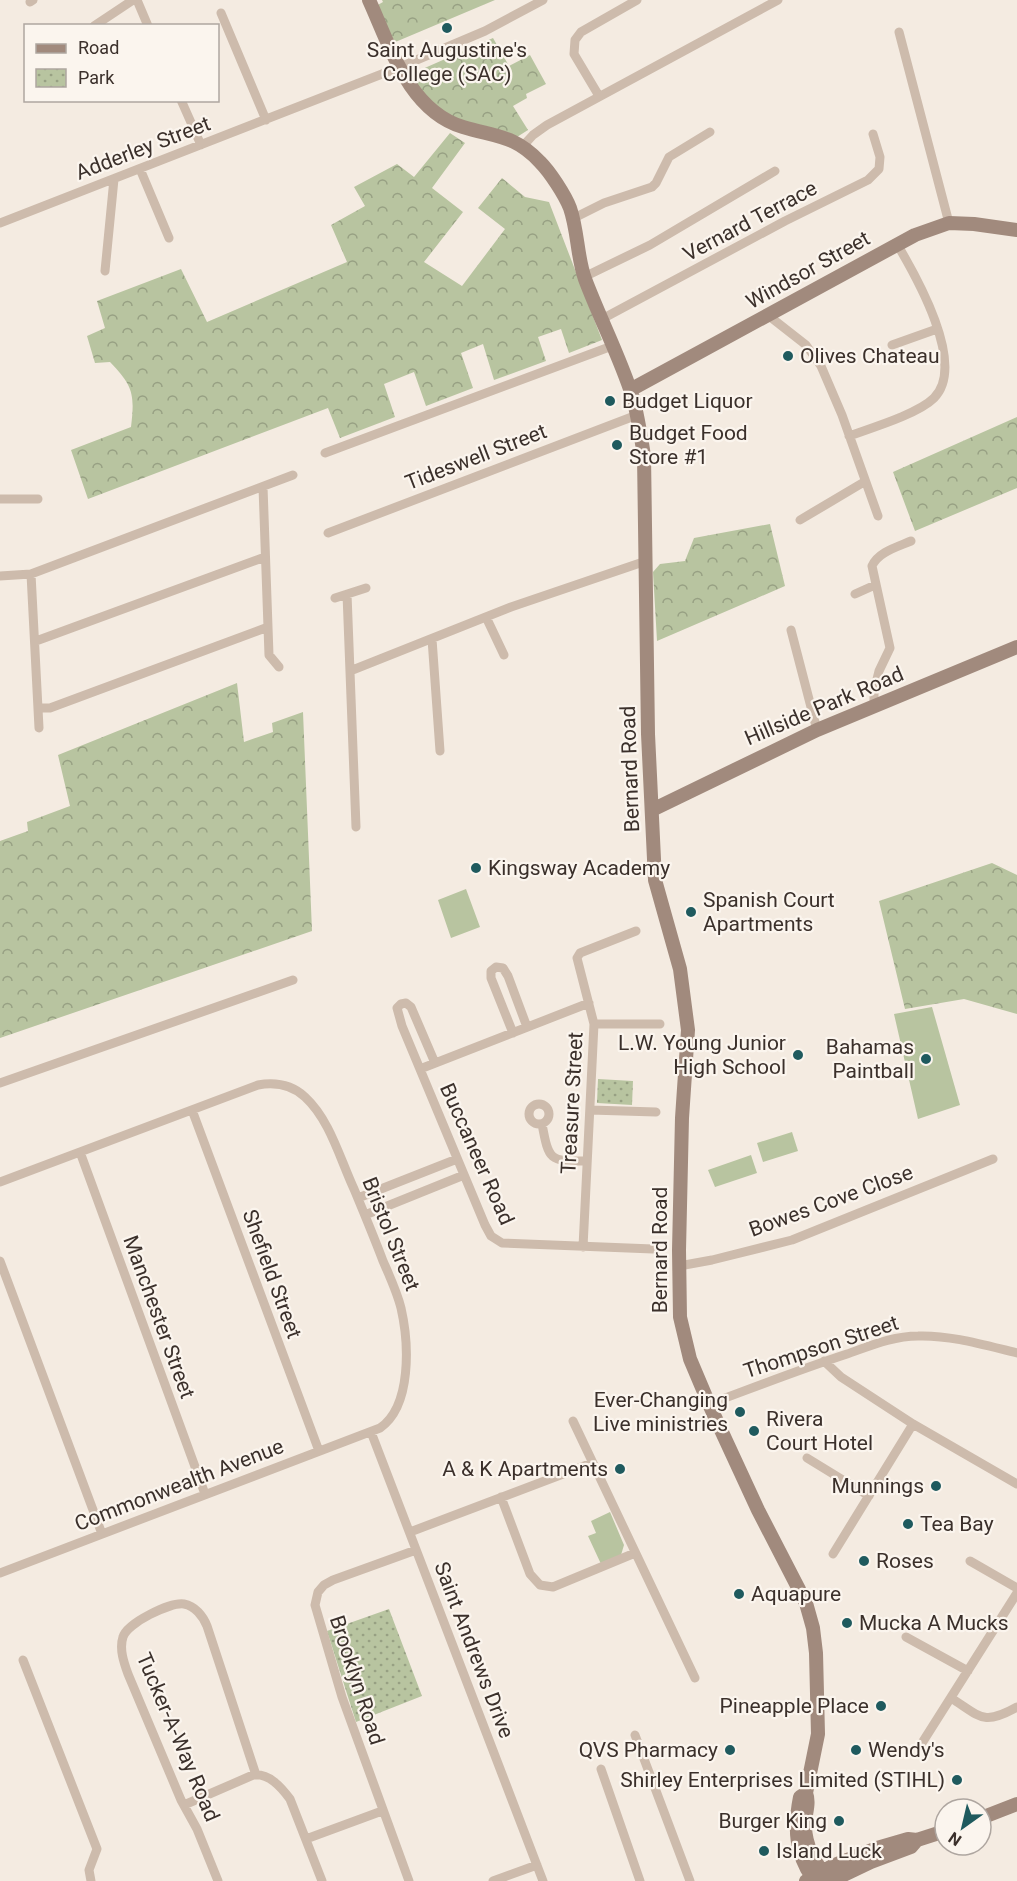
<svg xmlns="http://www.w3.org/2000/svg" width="1017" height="1881" font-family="Roboto,sans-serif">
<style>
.forest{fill:url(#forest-crowns)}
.park{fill:url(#park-dots)}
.pitch{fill:#b8c4a0}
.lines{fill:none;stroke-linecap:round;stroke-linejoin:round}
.street{stroke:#cdbbac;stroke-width:9}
.secondary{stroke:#a18a7d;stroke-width:14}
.poi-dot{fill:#1f5a5e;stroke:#fbf5ee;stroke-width:2}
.labels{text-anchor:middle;stroke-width:4.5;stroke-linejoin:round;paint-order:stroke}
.poi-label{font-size:21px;fill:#3b302b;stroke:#fbf5ee;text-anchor:start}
.street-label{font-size:21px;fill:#3b302b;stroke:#fbf5ee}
</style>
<defs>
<pattern id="forest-crowns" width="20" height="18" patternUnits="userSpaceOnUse" patternTransform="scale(1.5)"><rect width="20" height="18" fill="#b8c4a0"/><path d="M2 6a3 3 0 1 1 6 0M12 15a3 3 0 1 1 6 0" fill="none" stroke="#97a083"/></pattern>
<pattern id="park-dots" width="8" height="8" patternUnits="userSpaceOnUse" patternTransform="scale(1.5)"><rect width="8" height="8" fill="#b8c4a0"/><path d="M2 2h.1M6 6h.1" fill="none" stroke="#97a083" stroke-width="1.8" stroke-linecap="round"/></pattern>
</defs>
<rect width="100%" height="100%" fill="#f4ebe1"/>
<!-- forest -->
<path class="forest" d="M382,0H495L393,43L376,6L383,2Z
M493,38L509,66L530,55L546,84L526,94L527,98L513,106L528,130L517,137C491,129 459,124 437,108C425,99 418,86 411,74Z
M450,133L465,143L432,188L463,212L424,262L462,286L505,229L478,208L502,178L525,197L549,202L602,340L569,353L561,329L538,337L546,361L494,380L483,344L461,353L473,388L426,406L414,372L384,384L395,417L340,438L328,408L88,499L71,450L131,427C135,394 133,386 110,362L95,363L87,336L105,328L97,301L181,269L207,322L347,262L331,225L365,206L354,187L397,164L414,177Z
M1017,417V488L915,531L893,472Z
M770,524L785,586L657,641L653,572L660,564L685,561L694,538Z
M237,683L244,742L273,732L272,723L303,712L312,931L0,1038V841L28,831L27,822L70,806L58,755Z
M992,863L1017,875V1014L964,999L905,1009L879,901Z"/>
<!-- park -->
<path class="park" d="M598,1079L633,1081L632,1105L597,1103Z
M389,1609L422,1696L356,1722L327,1631Z"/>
<!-- pitch -->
<path class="pitch" d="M466,889L480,927L451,938L438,900Z
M932,1007L960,1105L918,1119L894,1014Z
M792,1132L798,1151L763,1162L757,1143Z
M751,1155L757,1173L715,1187L708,1170Z
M610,1512L624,1545L621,1555L601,1564L588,1536L596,1533L591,1521Z"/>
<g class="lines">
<!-- street -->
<path class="street" d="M137,0L148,26
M30,2L33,0
M221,13L266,120
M94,26L133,0
M899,32L949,223
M599,96L574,54L575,40L581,32L637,0
M181,100L201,145
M523,146L533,135L547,125L778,0
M140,169L169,238
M572,219L604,203L652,187L656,183L669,157L710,132
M0,223L400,67L485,31L543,0
M105,271L114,179
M584,277L650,245L775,171
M769,316L806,345L821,366L842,415L878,516
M602,319L785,221L868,180L879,169L880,157L873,134
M892,345L937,329
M849,436C871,428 918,414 934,398C967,365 916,276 897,244
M325,453L612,346
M263,487L269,655L279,667
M0,499H38
M800,520L864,482
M328,533L637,415
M31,574L39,728
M0,576L31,574L293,475
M347,594L356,827
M855,594L875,585
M335,598L366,588
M486,617L504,655
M791,630L817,730
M432,639L440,751
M36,641L265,557
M350,671L511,607L646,561
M874,706V691L879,671L890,648L872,566C878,552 897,547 911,541
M39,708H50L268,627
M594,1024H660
M513,1033L491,978V971L496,967L503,968L508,976L527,1027
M435,1063L411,1007L406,1003L401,1004L397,1008L402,1026L485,1225L491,1236L502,1243L653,1249
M420,1069L589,1003
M0,1083L293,980
M529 1114a10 10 0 1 1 20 0a10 10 0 1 1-20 0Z
M192,1110L319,1451
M590,1110L656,1112
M542,1124C549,1162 550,1161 587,1161
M80,1152L205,1494
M0,1182L258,1085C275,1082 292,1085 305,1097C330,1120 340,1159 354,1189C364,1213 374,1237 383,1261C390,1277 397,1292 401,1308C409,1343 412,1406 380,1428L0,1573
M358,1198L457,1159
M365,1215L464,1175
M583,1247L594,1024L577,958L580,953L636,931
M0,1261L102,1534
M679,1266L712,1260L792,1240L993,1159
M824,1361L841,1377L913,1424L1017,1484
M709,1404C755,1387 801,1369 847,1354C870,1346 893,1336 918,1336C951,1335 984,1345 1017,1353
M573,1421L695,1678
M371,1432L543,1881
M807,1458L869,1496
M501,1497L530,1574L540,1585L553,1587L635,1553
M410,1532L592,1463
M833,1554L913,1424
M970,1561L1017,1588
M906,1637L968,1671
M23,1660L97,1849L89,1870L91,1881
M951,1698C981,1717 983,1726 1017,1707
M635,1735L690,1881
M922,1743L1017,1593
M601,1769L640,1881
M184,1805L253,1775C269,1773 281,1787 290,1799L322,1881
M306,1839L382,1811
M218,1881L197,1829L181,1800L128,1674C124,1663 119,1649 123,1637C127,1623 170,1602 184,1604C195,1606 203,1616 207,1626L256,1775
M409,1881L342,1697L315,1605L318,1592L324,1585L333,1580L416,1550
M493,1881L537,1865"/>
<!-- secondary -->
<path class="secondary" d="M369,0C390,46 409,111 463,127C496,137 515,135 540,162C550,172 565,195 570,208C578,231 577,257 585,279C600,319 620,357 633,398C638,417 641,437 644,456L648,734L655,880L680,969L688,1030L682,1118L679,1250L680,1317L690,1359L709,1404L758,1510L806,1603L813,1628L816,1653L818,1734L806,1793C810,1804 805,1813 805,1825C805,1847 816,1864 829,1881
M630,390L915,235L949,223L974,224L1017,230
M652,810L817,730L1017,647
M806,1793L800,1797C794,1827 795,1856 815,1881
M981,1818L1017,1804
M806,1881L832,1866L877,1848L908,1839L917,1840L945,1831
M831,1881L871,1862L911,1847L917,1840"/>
</g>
<!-- markers -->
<g class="poi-dot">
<circle cx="447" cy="28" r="6"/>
<circle cx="788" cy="356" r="6"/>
<circle cx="610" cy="401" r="6"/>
<circle cx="617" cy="445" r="6"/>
<circle cx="476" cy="868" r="6"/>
<circle cx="691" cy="912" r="6"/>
<circle cx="798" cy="1055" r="6"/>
<circle cx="926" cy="1059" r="6"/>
<circle cx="740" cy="1412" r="6"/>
<circle cx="754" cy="1431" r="6"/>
<circle cx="620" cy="1469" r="6"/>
<circle cx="936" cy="1486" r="6"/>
<circle cx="908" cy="1524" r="6"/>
<circle cx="864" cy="1561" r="6"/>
<circle cx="739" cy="1594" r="6"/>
<circle cx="847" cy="1623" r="6"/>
<circle cx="881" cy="1706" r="6"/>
<circle cx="730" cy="1750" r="6"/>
<circle cx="856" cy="1750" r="6"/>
<circle cx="957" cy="1780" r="6"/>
<circle cx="839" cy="1821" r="6"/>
<circle cx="764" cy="1851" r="6"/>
</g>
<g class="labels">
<!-- poi labels -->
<g class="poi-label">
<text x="447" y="57" text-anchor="middle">Saint Augustine's<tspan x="447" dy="24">College (SAC)</tspan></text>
<text x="800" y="363">Olives Chateau</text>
<text x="622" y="408">Budget Liquor</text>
<text x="629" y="440">Budget Food<tspan x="629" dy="24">Store #1</tspan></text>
<text x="488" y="875">Kingsway Academy</text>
<text x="703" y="907">Spanish Court<tspan x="703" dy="24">Apartments</tspan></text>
<text x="786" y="1050" text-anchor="end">L.W. Young Junior<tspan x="786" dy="24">High School</tspan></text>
<text x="914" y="1054" text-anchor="end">Bahamas<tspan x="914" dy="24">Paintball</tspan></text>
<text x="728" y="1407" text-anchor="end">Ever-Changing<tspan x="728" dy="24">Live ministries</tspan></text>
<text x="766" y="1426">Rivera<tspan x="766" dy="24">Court Hotel</tspan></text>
<text x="608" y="1476" text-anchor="end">A &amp; K Apartments</text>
<text x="924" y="1493" text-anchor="end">Munnings</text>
<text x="920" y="1531">Tea Bay</text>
<text x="876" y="1568">Roses</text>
<text x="751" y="1601">Aquapure</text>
<text x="859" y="1630">Mucka A Mucks</text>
<text x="869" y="1713" text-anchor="end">Pineapple Place</text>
<text x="718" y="1757" text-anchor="end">QVS Pharmacy</text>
<text x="868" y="1757">Wendy's</text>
<text x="945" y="1787" text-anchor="end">Shirley Enterprises Limited (STIHL)</text>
<text x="827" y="1828" text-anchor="end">Burger King</text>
<text x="776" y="1858">Island Luck</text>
</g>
<!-- street labels -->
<g class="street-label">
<text transform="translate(143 148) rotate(-21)" y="7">Adderley Street</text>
<text transform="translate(750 221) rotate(-28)" y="7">Vernard Terrace</text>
<text transform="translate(808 270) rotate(-29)" y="7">Windsor Street</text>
<text transform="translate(476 457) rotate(-21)" y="7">Tideswell Street</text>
<text transform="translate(824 706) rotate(-23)" y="7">Hillside Park Road</text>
<text transform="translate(630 769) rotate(-92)" y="7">Bernard Road</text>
<text transform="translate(572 1103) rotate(-87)" y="7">Treasure Street</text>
<text transform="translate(477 1154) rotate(66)" y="7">Buccaneer Road</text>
<text transform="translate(831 1201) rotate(-20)" y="7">Bowes Cove Close</text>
<text transform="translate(391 1234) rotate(68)" y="7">Bristol Street</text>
<text transform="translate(660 1250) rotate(-90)" y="7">Bernard Road</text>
<text transform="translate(272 1274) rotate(70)" y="7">Shefield Street</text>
<text transform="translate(159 1317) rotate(70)" y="7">Manchester Street</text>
<text transform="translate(821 1347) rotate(-18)" y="7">Thompson Street</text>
<text transform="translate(179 1485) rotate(-21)" y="7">Commonwealth Avenue</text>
<text transform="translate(474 1650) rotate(69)" y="7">Saint Andrews Drive</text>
<text transform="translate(357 1680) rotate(72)" y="7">Brooklyn Road</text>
<text transform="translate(178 1737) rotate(67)" y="7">Tucker-A-Way Road</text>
</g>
</g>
<!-- legend -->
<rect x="24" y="24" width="195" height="78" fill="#fbf5ee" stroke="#aea6a0" stroke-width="1.5"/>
<rect x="36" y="44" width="30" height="9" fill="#a18a7d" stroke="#aea6a0" stroke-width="1.5"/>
<text x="78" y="54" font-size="18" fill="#3b302b">Road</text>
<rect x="36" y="69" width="30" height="18" fill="url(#park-dots)" stroke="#aea6a0" stroke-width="1.5"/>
<text x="78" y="84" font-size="18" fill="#3b302b">Park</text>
<!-- north arrow -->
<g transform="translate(963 1827) rotate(214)"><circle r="28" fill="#fbf5ee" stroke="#aea6a0" stroke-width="1.5"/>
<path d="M0-4.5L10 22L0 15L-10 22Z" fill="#1f5a5e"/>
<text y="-9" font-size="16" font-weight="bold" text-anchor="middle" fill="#3b302b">N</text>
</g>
</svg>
